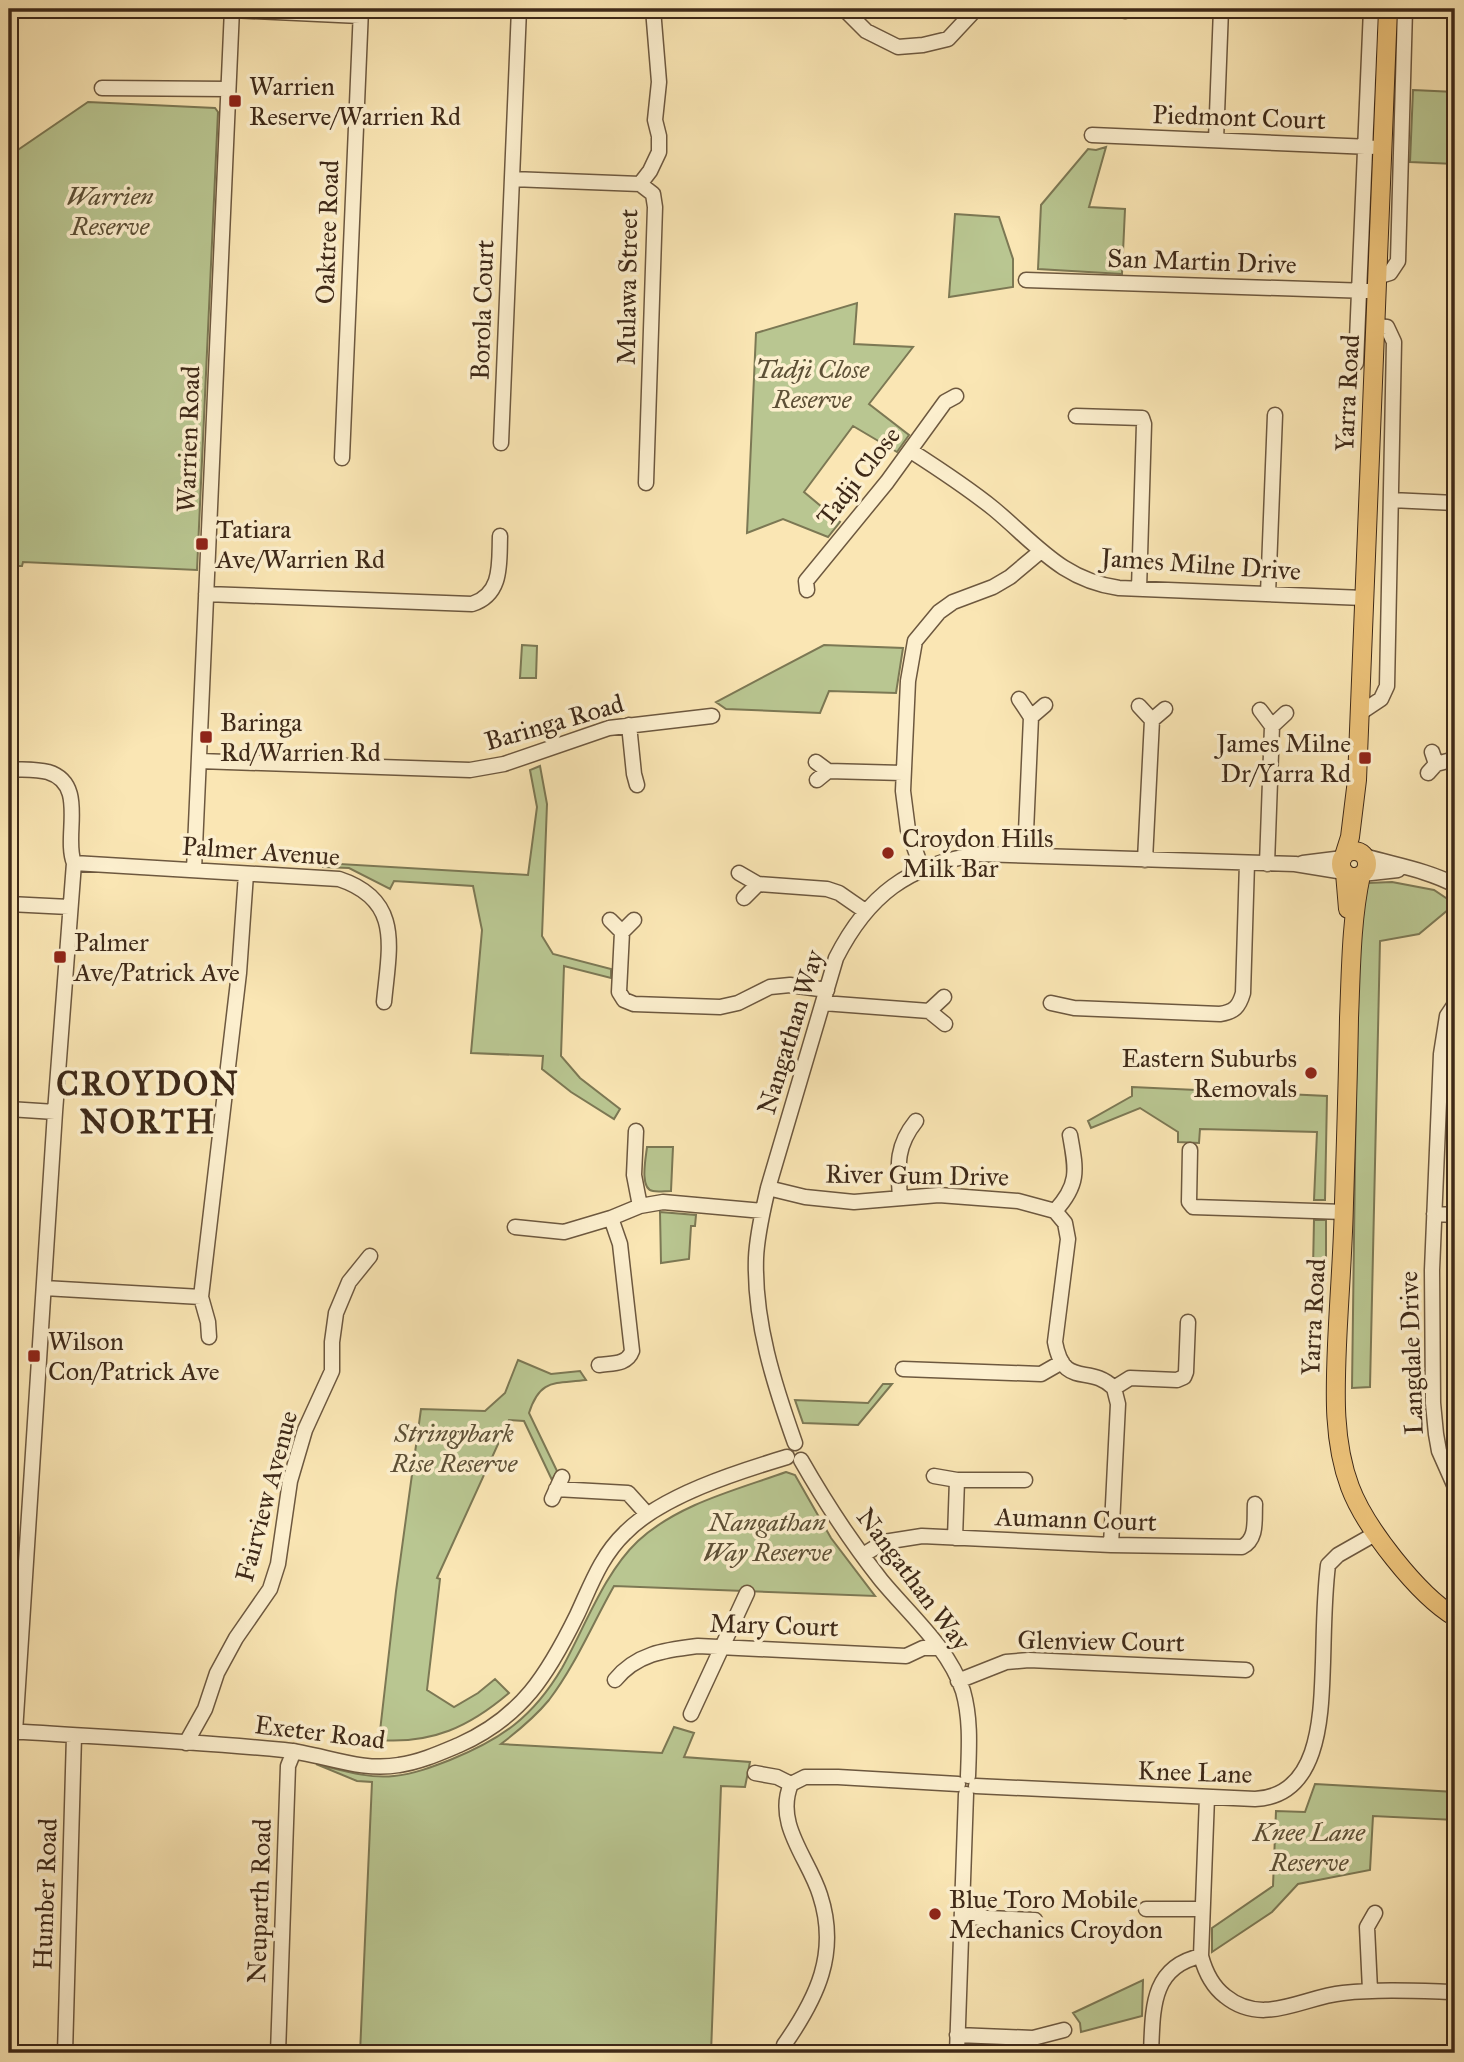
<svg xmlns="http://www.w3.org/2000/svg" width="1464" height="2062" font-family="'IM FELL Great Primer',serif">
<style>
.green{fill:#b9c691;stroke:#7c7854;stroke-width:2}
.lines{fill:none;stroke-linecap:round;stroke-linejoin:round}
.minor-casing{stroke:#6d583f;stroke-width:17}
.major-casing{stroke:#3e2918;stroke-width:20}
.minor{stroke:#fcefce;stroke-width:14}
.major{stroke:#edc37a;stroke-width:18}
.poi-dot{fill:#8f2418;stroke:#fcefce;stroke-width:2.5}
.labels{text-anchor:middle;stroke-width:7;stroke-linejoin:round;paint-order:stroke}
.poi-label{font-size:26px;fill:#3e2918;stroke:#fcefce;text-anchor:start}
.street-label{font-size:26px;fill:#3e2918;stroke:#fcefce}
.park-label{font-size:26px;font-style:italic;fill:#5d5036;stroke:#fcefce}
.district-label{font-size:33px;font-weight:bold;letter-spacing:2px;fill:#3e2918;stroke:#fcefce}
</style>
<rect width="100%" height="100%" fill="#fae6b4"/>
<filter id="stains"><feTurbulence type="fractalNoise" baseFrequency=".00286" numOctaves="4"/><feColorMatrix values="0 0 0 0 .2 0 0 0 0 .09 0 0 0 0 .02 0 0 0 .5 -.17"/></filter>
<radialGradient id="worn" r=".72"><stop offset=".6" stop-color="#630" stop-opacity="0"/><stop offset="1" stop-color="#630" stop-opacity=".3"/></radialGradient>
<!-- green -->
<path class="green" d="M1413,90L1455,92V164L1410,162Z
M88,102L215,108L218,112L197,570L23,562L22,566H9V156Z
M1106,147L1089,207L1125,209L1122,274L1038,269L1041,205L1088,149L1096,150Z
M955,214L999,217L1013,259V287L949,297Z
M857,303L854,344L913,347L869,404L909,435L897,452L853,426L804,492L840,522L828,537L783,519L747,533L756,333Z
M522,645L537,646L536,678H520Z
M824,645L903,648L896,693L829,691L820,713L726,709L716,702Z
M540,766L547,804L542,936L553,954L611,969V978L564,966L561,1056L580,1078L620,1109L614,1119L571,1092L542,1069L543,1056L471,1053L482,930L473,886L394,881L390,889L349,868L323,867V863L528,875L537,807L530,770Z
M1392,882L1434,890L1455,904L1419,934L1380,941L1370,1387L1352,1388L1358,940L1368,883Z
M1132,1087L1327,1096L1325,1200H1314L1317,1132L1200,1129L1199,1143L1178,1142V1132L1140,1108L1091,1128L1088,1121L1132,1096Z
M647,1147H673L671,1191C665,1191 658,1192 653,1191C639,1189 646,1157 647,1147Z
M660,1212L696,1215L695,1226H691L689,1259L661,1263Z
M1314,1220H1326V1269H1313Z
M518,1360L551,1374L580,1371L586,1380C555,1384 540,1378 529,1413L557,1471L552,1480L524,1421L509,1420L437,1578L440,1579L427,1690L454,1707L478,1693L495,1679L509,1693C469,1727 432,1744 379,1740L396,1591L421,1409L485,1411L505,1393Z
M883,1384H892L858,1425L803,1423L795,1400L868,1403Z
M786,1472L795,1475L831,1538L875,1596L614,1586C593,1623 575,1666 549,1700C535,1717 518,1731 501,1744L662,1753L674,1727L694,1733L684,1757L750,1762L745,1787L721,1786L711,2053H360L372,1782L357,1781L316,1764C341,1770 368,1779 394,1776C414,1774 432,1767 450,1760C502,1739 533,1717 562,1668C585,1627 604,1573 638,1541C678,1504 736,1490 786,1472Z
M1315,1784L1455,1792V1820L1373,1816L1370,1870L1298,1884L1272,1912L1212,1952V1928L1273,1886L1276,1811L1305,1812Z
M1143,1980L1142,2016L1081,2032L1080,2023L1073,2013Z"/>
<g class="lines">
<!-- minor casing -->
<g class="minor-casing">
<path id="minor" d="M844,9L866,31L898,47L923,45L948,39L976,9
M232,10L360,16
M1125,11L1129,9
M102,88L228,89
M1092,135L1371,147
M1216,140L1221,9
M512,179L640,184L653,194L655,207L646,483
M640,184L650,171L659,152V136L655,120L659,82L653,9
M1377,277L1390,273L1398,261L1405,9
M1026,280L1369,291
M1356,363L1371,9
M1076,416L1142,418L1144,424L1139,589
M501,443L519,9
M911,451C939,469 968,488 994,509C1036,544 1062,580 1119,588L1364,598
M342,458L361,9
M1391,500L1455,503
M807,590L806,581L887,482L945,402L956,396
M206,594L472,604C503,594 499,563 500,536
M1268,594L1275,415
M1019,699L1031,717L1045,705
M1139,706L1152,720L1165,709
M1260,710L1272,726L1286,713
M1360,713L1381,699L1387,686L1394,342L1387,327L1376,326
M629,725L634,774L637,785
M199,761L470,770L504,764L609,728L712,716
M816,762L828,771L817,780
M1436,764L1455,759
M9,769C21,770 36,769 48,772C88,784 63,836 74,863
M828,771L903,773
M1428,773L1436,764L1432,752
M1025,855L1031,717
M1364,856C1394,865 1427,870 1455,885
M1145,860L1152,720
M74,863L339,879C403,900 389,948 384,1002
M1303,863L1343,858
M1267,864L1272,726
M922,869L908,830L903,791L908,681L915,641L939,612L953,602L993,587L1010,577L1041,551
M194,870L232,9
M739,873L758,884L744,898
M1362,874L1398,870
M758,884L827,889L839,893L865,911
M9,904L69,907
M610,920L622,932L634,920
M622,932L619,992L624,1000L634,1004L720,1007L738,1003L770,987L790,985L827,990
M944,997L929,1011L945,1024
M823,1003L929,1011
M1051,1003L1074,1008L1220,1014C1234,1012 1239,1007 1243,993L1247,863
M1455,1004L1447,1016L1441,1054L1432,1270L1433,1403L1436,1434L1439,1451L1455,1487
M9,1109L55,1112
M636,1131L634,1175L640,1206
M1190,1150L1189,1202L1193,1207L1344,1212
M768,1188L805,1197L854,1202L939,1195L1018,1201L1055,1211L1065,1223L1068,1239L1055,1342C1064,1390 1089,1363 1114,1388
M900,1198C898,1167 895,1147 916,1121
M1055,1211C1080,1184 1076,1169 1070,1135
M1434,1214L1455,1215
M515,1227L564,1232L611,1218L640,1206L663,1202L763,1211
M44,1288L201,1297
M209,1337L208,1322L201,1297L239,973L246,874
M599,1365C612,1363 627,1365 632,1351L620,1244L611,1218
M903,1369L1041,1374L1062,1362
M1114,1388L1130,1378L1177,1380L1184,1377L1186,1372L1188,1322
M795,1443C774,1384 754,1322 756,1258C757,1234 763,1210 768,1188L836,958C868,895 908,865 979,854L1295,864L1344,872
M801,1460C825,1502 851,1542 881,1580C909,1614 949,1648 963,1691C971,1719 969,1748 968,1776
M934,1476L957,1480H1025
M556,1489L628,1493L647,1514
M552,1499L562,1477
M955,1538L957,1480
M1111,1545L1118,1404L1114,1388
M863,1555L884,1542L922,1536L1111,1545L1242,1547C1258,1539 1254,1519 1255,1504
M615,1680C637,1653 666,1650 698,1646L906,1656L923,1648H939
M958,1681L1006,1662L1029,1660L1246,1670
M691,1714L747,1593
M9,1731C100,1737 193,1741 284,1750C323,1754 360,1772 399,1765C420,1762 440,1753 459,1745C522,1717 548,1674 577,1615C591,1585 601,1556 625,1533C661,1496 737,1472 787,1457
M15,1732L55,1112L74,863
M186,1743L205,1709L217,1673L236,1638L270,1589L278,1564L290,1481L305,1430L332,1371V1342L336,1313L349,1282L370,1256
M755,1773L777,1777L791,1784L805,1777H838L958,1784
M976,1786L1255,1799C1322,1796 1321,1711 1323,1662C1324,1630 1324,1597 1328,1565L1338,1555L1375,1534
M1207,1797L1201,1956C1205,1971 1212,1986 1225,1996C1263,2027 1302,1997 1343,1993C1380,1989 1418,1991 1455,1992
M1146,1909H1202
M963,1917L1035,1920
M1370,1990L1367,1927L1375,1913
M957,2035L1033,2038L1064,2030
M784,2045C817,1998 839,1953 820,1895C809,1859 774,1824 791,1784
M65,2053L74,1736
M278,2053L288,1766L294,1751
M957,2053L966,1794
M1151,2053C1153,2011 1150,1967 1201,1956"/>
</g>
<!-- major casing -->
<g class="major-casing">
<path id="major" d="M1341 864a13 13 0 1 1 26 0a13 13 0 1 1-26 0Z
M1344,856L1350,837L1357,780L1388,9
M1345,873L1348,909
M1361,875C1351,921 1351,971 1349,1018C1348,1079 1346,1141 1344,1203C1343,1250 1339,1298 1337,1345C1335,1392 1333,1442 1350,1487C1365,1527 1418,1595 1455,1617"/>
</g>
<!-- minor -->
<use href="#minor" class="minor"/>
<!-- major -->
<use href="#major" class="major"/>
</g>
<!-- markers -->
<g class="poi-dot">
<rect x="228" y="94" width="14" height="14" rx="3.5"/>
<rect x="195" y="537" width="14" height="14" rx="3.5"/>
<rect x="199" y="730" width="14" height="14" rx="3.5"/>
<rect x="1358" y="751" width="14" height="14" rx="3.5"/>
<circle cx="888" cy="853" r="7"/>
<rect x="53" y="950" width="14" height="14" rx="3.5"/>
<circle cx="1311" cy="1073" r="7"/>
<rect x="27" y="1349" width="14" height="14" rx="3.5"/>
<circle cx="935" cy="1914" r="7"/>
</g>
<g class="labels">
<!-- poi labels -->
<g class="poi-label">
<text x="249" y="95">Warrien<tspan x="249" dy="30">Reserve/Warrien Rd</tspan></text>
<text x="216" y="538">Tatiara<tspan x="216" dy="30">Ave/Warrien Rd</tspan></text>
<text x="220" y="731">Baringa<tspan x="220" dy="30">Rd/Warrien Rd</tspan></text>
<text x="1351" y="752" text-anchor="end">James Milne<tspan x="1351" dy="30">Dr/Yarra Rd</tspan></text>
<text x="902" y="847">Croydon Hills<tspan x="902" dy="30">Milk Bar</tspan></text>
<text x="74" y="951">Palmer<tspan x="74" dy="30">Ave/Patrick Ave</tspan></text>
<text x="1297" y="1067" text-anchor="end">Eastern Suburbs<tspan x="1297" dy="30">Removals</tspan></text>
<text x="48" y="1350">Wilson<tspan x="48" dy="30">Con/Patrick Ave</tspan></text>
<text x="949" y="1908">Blue Toro Mobile<tspan x="949" dy="30">Mechanics Croydon</tspan></text>
</g>
<!-- street labels -->
<g class="street-label">
<text transform="translate(1239 117) rotate(2)" y="9">Piedmont Court</text>
<text transform="translate(327 232) rotate(-88)" y="9">Oaktree Road</text>
<text transform="translate(1202 261) rotate(2)" y="9">San Martin Drive</text>
<text transform="translate(627 287) rotate(-89)" y="9">Mulawa Street</text>
<text transform="translate(482 310) rotate(-88)" y="9">Borola Court</text>
<text transform="translate(1347 393) rotate(-87)" y="9">Yarra Road</text>
<text transform="translate(188 439) rotate(-88)" y="9">Warrien Road</text>
<text transform="translate(858 476) rotate(-52)" y="9">Tadji Close</text>
<text transform="translate(1201 564) rotate(4)" y="9">James Milne Drive</text>
<text transform="translate(554 722) rotate(-16)" y="9">Baringa Road</text>
<text transform="translate(261 851) rotate(4)" y="9">Palmer Avenue</text>
<text transform="translate(790 1032) rotate(-73)" y="9">Nangathan Way</text>
<text transform="translate(917 1175) rotate(1)" y="9">River Gum Drive</text>
<text transform="translate(1313 1317) rotate(-87)" y="9">Yarra Road</text>
<text transform="translate(1411 1353) rotate(-92)" y="9">Langdale Drive</text>
<text transform="translate(266 1496) rotate(-75)" y="9">Fairview Avenue</text>
<text transform="translate(1076 1519) rotate(2)" y="9">Aumann Court</text>
<text transform="translate(914 1579) rotate(53)" y="9">Nangathan Way</text>
<text transform="translate(774 1625) rotate(2)" y="9">Mary Court</text>
<text transform="translate(1101 1641) rotate(1)" y="9">Glenview Court</text>
<text transform="translate(320 1732) rotate(7)" y="9">Exeter Road</text>
<text transform="translate(1195 1772) rotate(2)" y="9">Knee Lane</text>
<text transform="translate(45 1894) rotate(-88)" y="9">Humber Road</text>
<text transform="translate(259 1901) rotate(-88)" y="9">Neuparth Road</text>
</g>
<!-- park labels -->
<g class="park-label">
<text x="110" y="205">Warrien<tspan x="110" dy="30">Reserve</tspan></text>
<text x="812" y="378">Tadji Close<tspan x="812" dy="30">Reserve</tspan></text>
<text x="454" y="1442">Stringybark<tspan x="454" dy="30">Rise Reserve</tspan></text>
<text x="767" y="1531">Nangathan<tspan x="767" dy="30">Way Reserve</tspan></text>
<text x="1309" y="1841">Knee Lane<tspan x="1309" dy="30">Reserve</tspan></text>
</g>
<!-- district labels -->
<g class="district-label">
<text x="148" y="1095">CROYDON<tspan x="148" dy="38">NORTH</tspan></text>
</g>
</g>
<!-- margin -->
<rect width="1464" height="2062" fill="none" stroke="#fae6b4" stroke-width="35"/>
<rect x="10" y="10" width="1443" height="2041" fill="none" stroke="#3e2918" stroke-width="3.5"/>
<rect x="18" y="18" width="1429" height="2027" fill="none" stroke="#3e2918" stroke-width="2"/>
<rect width="100%" height="100%" filter="url(#stains)"/>
<rect width="100%" height="100%" fill="url(#worn)"/>
</svg>
